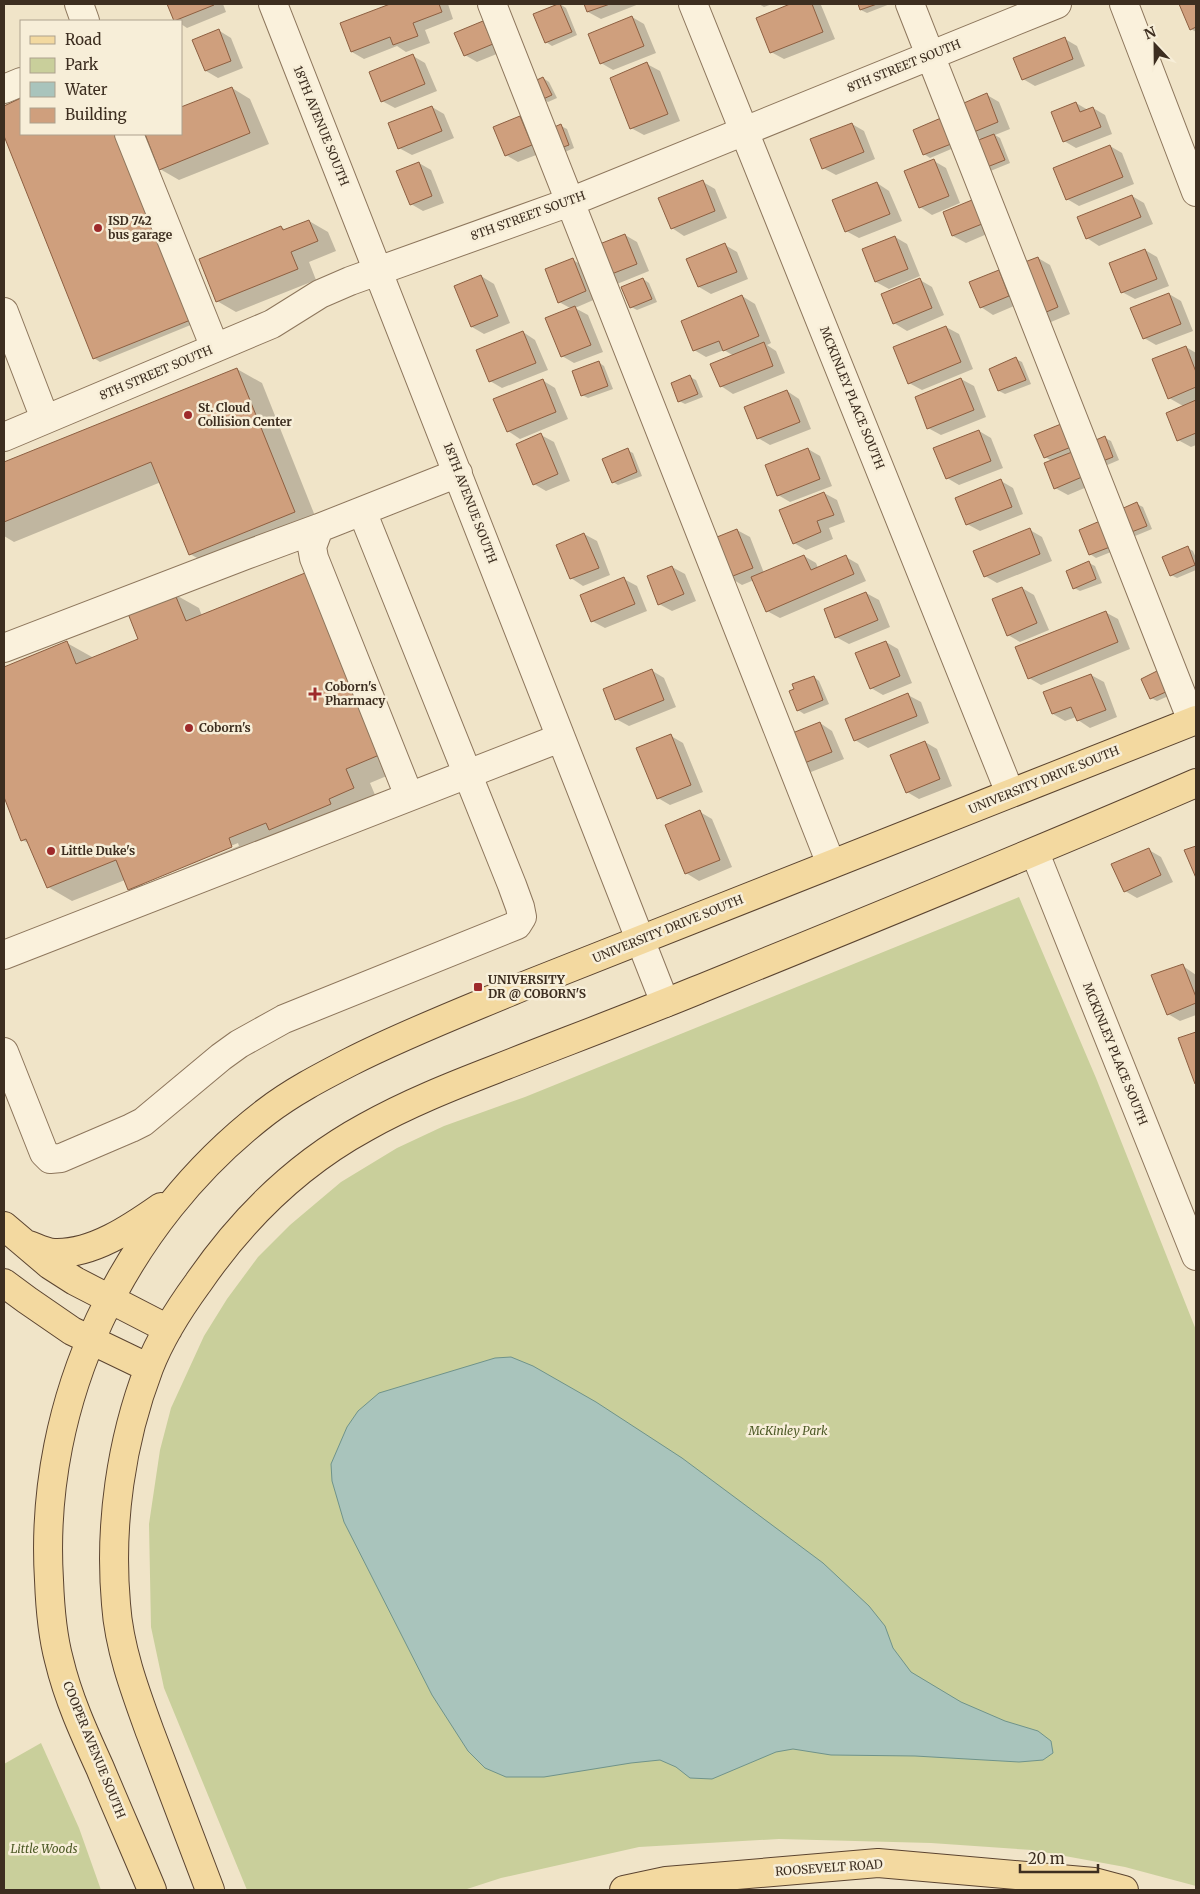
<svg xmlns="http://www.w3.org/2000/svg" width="1200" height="1894" font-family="Merriweather,serif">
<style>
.green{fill:#c9cf9b}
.water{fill:#a9c4bc;stroke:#6f938a}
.shadow{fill:#0003;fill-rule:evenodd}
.building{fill:#cf9f7d;stroke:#8d5f41}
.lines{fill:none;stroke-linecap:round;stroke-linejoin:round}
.minor-casing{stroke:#8d765c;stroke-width:30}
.major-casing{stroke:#5b4430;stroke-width:30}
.minor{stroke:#faf1dc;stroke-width:28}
.major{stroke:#f3d9a0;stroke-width:28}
.poi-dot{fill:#9e2a2b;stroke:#f7eed8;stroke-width:2}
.labels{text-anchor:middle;stroke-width:5;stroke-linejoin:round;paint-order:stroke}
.street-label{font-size:12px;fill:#3d2e20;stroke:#f7eed8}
.poi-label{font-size:12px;font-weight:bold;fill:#3d2e20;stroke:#f7eed8;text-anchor:start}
.park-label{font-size:12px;font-style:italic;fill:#4d5a26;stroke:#f7eed8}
</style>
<rect width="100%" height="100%" fill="#f0e4c8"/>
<!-- green -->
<path class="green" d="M1019,897L1096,1078L1196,1330V1886L1125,1867L1032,1850L931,1843L779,1839L639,1847L501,1878L464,1890H247L164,1688L151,1627L149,1524L160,1450L171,1408L204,1336L227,1299L258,1257L290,1225L341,1182L397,1148L444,1126L525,1097Z
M41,1743L79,1828L101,1890H4V1764Z"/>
<!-- water -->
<path class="water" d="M511,1357L533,1366L596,1402L682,1458L823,1563L869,1606L885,1626L893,1648L911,1672L961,1702L1005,1721L1038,1731L1051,1741L1053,1753L1043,1760L1019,1762L915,1756L831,1755L793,1749L776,1752L712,1779L690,1778L676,1767L660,1760L631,1763L544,1777H506L485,1768L468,1751L432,1695L344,1522L332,1481L331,1464L347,1427L358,1411L379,1393L495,1358Z"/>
<!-- shadow -->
<path class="shadow" d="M168,4H223L226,12L187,28L181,24V21H175Z
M394,4H448L453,19L425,30L430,43L406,52L397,46L364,59L352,52L341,24Z
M560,4L566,8L577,35L552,46L546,42Z
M585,4H639L601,19L588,12Z
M759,4H772L764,7Z
M794,4L821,5L835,39L784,59L771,52L758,18Z
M859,4H890L867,13L861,10Z
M1181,4H1196V32L1191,29Z
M632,17L644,24L656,53L613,70L601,63Z
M483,22L495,30L504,51L477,62L465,55Z
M218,30L231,38L243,68L218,78L206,71Z
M1065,39L1077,46L1085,66L1035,86L1023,79Z
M413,56L425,63L437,91L395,108L382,101Z
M647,64L660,71L680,121L644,135L631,128Z
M543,78L549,82L557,98L548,102L542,99Z
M232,88L250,99L269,144L179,180L160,169L146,134H181Z
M987,95L999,102L1010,129L995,135L1000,138L1010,163L988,172L982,140L970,133Z
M21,100V134H123L198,322L100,362L94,358L4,133V107Z
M1076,103L1088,110L1093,108L1105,115L1112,134L1076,148L1064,141Z
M432,107L444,114L454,138L412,155L399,148Z
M520,117L533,124L544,152L518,162L506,155Z
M941,120L956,147L930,158L924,154Z
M852,124L864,131L875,159L836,175L823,168Z
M561,126L567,129L574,148L565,152L560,148Z
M1110,146L1122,153L1134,184L1079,206L1067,199Z
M934,161L946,168L960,203L932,215L920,207Z
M419,163L431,170L444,203L423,211L411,204Z
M703,182L715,189L727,218L684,236L672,228Z
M877,183L889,191L902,221L859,238L846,231Z
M1132,196L1144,203L1153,224L1099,246L1087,238Z
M972,202L985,209L994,231L966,243L953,236L944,213Z
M309,221L328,232L336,251L309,262L316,280L236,312L217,301L281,227L286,230Z
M625,235L637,242L649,271L617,284L605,276Z
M895,237L907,244L920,276L889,289L876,282L863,250Z
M725,245L737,252L748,279L711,294L699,287Z
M1145,250L1157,257L1169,286L1135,299L1122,292Z
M1038,258L1050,265L1070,314L1051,322L1038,315Z
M573,260L585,267L598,298L575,308L588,315L603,352L574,363L562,356L572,309L559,302Z
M999,271L1011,278L1021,303L993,315L981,307Z
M481,276L494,284L510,323L484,334L472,327Z
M643,279L649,283L657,302L637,310L631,307Z
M920,280L932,287L944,315L907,331L894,323Z
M1169,294L1181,301L1193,331L1156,345L1144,338Z
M742,296L755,304L771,343L767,345L776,351L785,373L733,394L721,386L734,356L724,350L706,357L694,350Z
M946,327L959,334L973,369L922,390L909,383Z
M523,332L535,340L548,370L502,388L490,381Z
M1186,347L1196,353V445L1191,447L1178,440L1185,407L1169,398Z
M1016,359L1022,362L1031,384L1005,394L999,391Z
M598,362L604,366L613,389L588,398L582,395Z
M237,369L262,383L319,526L215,568L190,554L161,482L14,542L4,536V463Z
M690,377L696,380L703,397L685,404L679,401Z
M961,379L974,386L986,417L941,435L928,428Z
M542,380L555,388L568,419L520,439L508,431Z
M787,391L799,399L811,429L770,445L758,438Z
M1061,425L1076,450L1071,452L1084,460L1094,484L1068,495L1055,488L1052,461L1045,457Z
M979,431L991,438L1003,468L959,485L947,478Z
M541,435L554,442L570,481L546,491L534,484Z
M1105,438L1111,441L1119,460L1105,466L1099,462Z
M808,449L820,456L832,486L790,502L778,495Z
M627,450L633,453L642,476L618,485L613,482Z
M1001,481L1013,488L1023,514L980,531L967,524Z
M824,493L837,500L845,522L829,528L833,539L806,550L794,543Z
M1137,504L1143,507L1152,529L1135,536L1130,532Z
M1100,522L1116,550L1096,558L1090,554Z
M737,530L750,537L764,573L804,556L816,563L818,568L846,557L858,564L866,581L780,618L767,611L754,580L742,585L729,577Z
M1030,530L1042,537L1052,561L997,583L985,576Z
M584,534L597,541L610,575L583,586L571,578Z
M1188,548L1193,551L1196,558V570L1177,578L1171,575Z
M1089,563L1095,566L1102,583L1080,591L1074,588Z
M672,567L685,574L696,601L672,611L659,604Z
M624,579L637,586L647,611L605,628L592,621Z
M1022,588L1034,595L1049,630L1020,642L1008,635Z
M866,593L879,600L890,627L849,644L836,637Z
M174,594L199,608L202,616L367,663L373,666L386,698L381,700L408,767L370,783L378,802L153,903L129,889L125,880L72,901L48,887L30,844L22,840L4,794V784H6L4,779V668L67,643L92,657L93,659L140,640ZM238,843L239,846L143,885V882Z
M1105,612L1118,619L1130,649L1041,685L1029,678Z
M886,642L898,649L912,683L883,695L871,688Z
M651,670L664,678L676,707L629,726L616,719Z
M1091,675L1104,682L1117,717L1090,728L1078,720L1076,717L1065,721L1053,714Z
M1164,675L1173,694L1157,701L1151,698Z
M814,677L819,681L829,704L804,714L798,710Z
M908,695L921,702L929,723L868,748L855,740Z
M820,723L832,731L844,759L811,772L798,765Z
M671,736L683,743L703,792L670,805L658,798Z
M925,742L937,749L952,786L919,799L907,792Z
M700,812L712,819L732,867L699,881L686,873Z
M1149,850L1161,857L1173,882L1137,898L1125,891Z
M1183,966L1196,975V1015L1180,1021L1168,1014Z
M1196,1033V1083L1180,1039Z"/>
<!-- building -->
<path class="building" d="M167,4H214V5L174,21Z
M390,4H439L442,12L413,23L418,36L393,45L390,37L351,52L340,23Z
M558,4H560L572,32L545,43L533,14Z
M584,4H610L587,12Z
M790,4H812L823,32L770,53L756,18Z
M858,4H877L860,10Z
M1179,4H1196V27L1190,30Z
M632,16L644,46L600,64L588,34Z
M483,21L493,44L464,56L454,33Z
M219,29L231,61L205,71L192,40Z
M1065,37L1073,59L1022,80L1013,58Z
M413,54L425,84L381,102L369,72Z
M647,62L668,114L630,129L610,78Z
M543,77L552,95L541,100L533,82Z
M232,87L250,133L159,170L145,134H181V107Z
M987,93L998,122L969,134L957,106Z
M21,98V134H119L193,319L93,359L4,136V106Z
M1076,102L1080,112L1093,107L1101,127L1063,142L1051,112Z
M432,106L442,131L398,149L388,123Z
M520,116L532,145L505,156L493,127Z
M941,118L951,144L923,155L913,130Z
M852,123L864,152L822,169L810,139Z
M561,124L569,145L558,149L550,129Z
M994,134L1005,160L982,169L971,143Z
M1110,145L1123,177L1066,200L1053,168Z
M934,159L949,196L919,208L904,171Z
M419,162L432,196L410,205L396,171Z
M703,180L715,211L671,229L658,198Z
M877,182L890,214L845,232L832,200Z
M1132,195L1141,217L1086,239L1077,217Z
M972,200L982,224L952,236L943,212Z
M309,220L318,241L291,252L298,269L216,302L199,259L281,226L283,230Z
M625,234L637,264L604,277L592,247Z
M895,236L908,269L875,282L862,249Z
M725,243L737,272L698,287L686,259Z
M1145,249L1157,279L1121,293L1109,263Z
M1038,257L1058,307L1037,316L1017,265Z
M573,258L586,291L558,303L545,269Z
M999,270L1009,296L980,308L969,282Z
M481,275L498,316L471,327L454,286Z
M643,278L652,299L630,308L621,287Z
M920,278L932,308L893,324L881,294Z
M1169,293L1181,324L1143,339L1130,308Z
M742,295L759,336L723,351L719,341L693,351L681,321Z
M575,306L591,345L561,357L545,318Z
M946,326L961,362L908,384L893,347Z
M523,331L536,363L489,382L476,350Z
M764,342L773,366L720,387L710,364Z
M1186,346L1196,372V387L1168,399L1152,359Z
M1016,357L1026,380L998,391L989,369Z
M599,361L608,386L581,396L572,371Z
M237,368L295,512L189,555L151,462L4,522V462Z
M690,375L698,394L678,402L671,383Z
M961,378L974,410L927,429L915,397Z
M543,379L556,412L507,432L493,399Z
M787,390L800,422L757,439L744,407Z
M1196,400V433L1177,441L1166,413Z
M1061,424L1071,447L1044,458L1034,435Z
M979,430L991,461L946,479L933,448Z
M541,433L558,474L533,485L516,444Z
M1105,436L1113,457L1098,463L1089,443Z
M628,448L637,472L612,483L602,459Z
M808,448L820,479L777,496L765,465Z
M1072,452L1082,477L1054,489L1044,463Z
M1001,479L1012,507L966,525L955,498Z
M824,492L834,515L817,521L821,532L793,544L779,510Z
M1137,502L1147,526L1129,533L1119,510Z
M1100,521L1110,547L1089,555L1079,530Z
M1030,528L1040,554L984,577L973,551Z
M737,529L753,568L728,578L712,539Z
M584,533L599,568L570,579L556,545Z
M1188,546L1195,565L1170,576L1162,557Z
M804,555L811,570L846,555L854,574L766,612L751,577Z
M1089,561L1096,579L1073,589L1066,571Z
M672,566L684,594L658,605L647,576Z
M310,571L384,753L346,769L354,788L329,799L331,804L269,830L266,823L229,838L232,847L128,890L116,860L47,888L26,839L21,841L4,797V667L67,641L76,664L138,639L127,611L174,592L186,621Z
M624,577L635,604L591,622L580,595Z
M1022,587L1037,623L1007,636L992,599Z
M866,592L878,620L835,638L824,609Z
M1106,611L1118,642L1028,679L1015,647Z
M886,641L900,676L870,689L855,653Z
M652,669L664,700L615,720L603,689Z
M1159,670L1168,691L1150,699L1141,679Z
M1091,674L1106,710L1077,721L1071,707L1052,714L1043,692Z
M814,676L823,700L797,711L789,691L794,689L792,684Z
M908,693L917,716L854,741L845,719Z
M820,722L832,752L797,766L785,736Z
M671,734L691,785L657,799L636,748Z
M925,741L940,779L906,793L890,755Z
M700,810L720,860L685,874L665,825Z
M1196,846V878L1184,850Z
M1149,848L1161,875L1124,892L1111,864Z
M1183,964L1196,997V1003L1167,1015L1151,975Z
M1196,1032V1084H1195L1178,1038Z"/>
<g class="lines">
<!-- minor casing -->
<g class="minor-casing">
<path id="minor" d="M79,4L85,21
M273,4L665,1003
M492,4L831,864
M693,4L1010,793
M910,4L1192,721
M1124,4L1196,192
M4,89L21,82
M129,134L215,348
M4,312L45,419
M4,437L272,324L320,294L350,281L570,202L1057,4
M319,528L312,547L314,558L409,796
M4,648L246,555L319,528L458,473
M1035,853L1196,1256
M4,955L560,738
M4,1052L44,1153L50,1159L61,1158L131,1128L143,1122L221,1057L239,1044L284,1019L517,925L522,917L520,907L512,885L362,511"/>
</g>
<!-- major casing -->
<g class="major-casing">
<path id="major" d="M4,1226L50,1265L75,1281L168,1329
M29,1245C37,1248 46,1253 55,1253C93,1254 131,1228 161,1207
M4,1283L27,1300L72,1331L149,1368
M152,1890C135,1849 117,1809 100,1768C84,1733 68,1698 59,1660C52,1634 50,1607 49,1580C38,1400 123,1222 266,1112C292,1092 321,1077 350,1062C405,1034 462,1012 519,988L1196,720
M210,1890C190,1838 170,1785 150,1732C135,1691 119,1648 116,1604C109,1525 121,1441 149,1368C161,1337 179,1309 198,1283C242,1219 298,1164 366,1127C407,1104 452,1086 496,1069C562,1043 629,1018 695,991C862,923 1030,855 1196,783
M624,1890L666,1881L878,1863L1094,1882L1124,1890"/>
</g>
<!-- minor -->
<use href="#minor" class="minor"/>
<!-- major -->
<use href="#major" class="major"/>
</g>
<!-- markers -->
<g class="poi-dot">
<circle cx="98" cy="228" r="5"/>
<circle cx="188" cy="415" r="5"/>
<path d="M312.5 686.5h5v5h5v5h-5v5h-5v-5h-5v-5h5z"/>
<circle cx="189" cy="728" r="5"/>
<circle cx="51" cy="851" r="5"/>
<rect x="473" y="982" width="10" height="10" rx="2.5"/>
</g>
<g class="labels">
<!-- street labels -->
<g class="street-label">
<text transform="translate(904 66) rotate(-22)" y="4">8TH STREET SOUTH</text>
<text transform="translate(321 126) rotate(68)" y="4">18TH AVENUE SOUTH</text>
<text transform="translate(528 216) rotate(-20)" y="4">8TH STREET SOUTH</text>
<text transform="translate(156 373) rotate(-23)" y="4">8TH STREET SOUTH</text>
<text transform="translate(852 398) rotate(68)" y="4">MCKINLEY PLACE SOUTH</text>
<text transform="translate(470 503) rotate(69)" y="4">18TH AVENUE SOUTH</text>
<text transform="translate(1044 780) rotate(-22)" y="4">UNIVERSITY DRIVE SOUTH</text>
<text transform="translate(668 929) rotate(-22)" y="4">UNIVERSITY DRIVE SOUTH</text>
<text transform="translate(1115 1054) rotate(68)" y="4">MCKINLEY PLACE SOUTH</text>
<text transform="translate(94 1750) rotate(68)" y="4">COOPER AVENUE SOUTH</text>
<text transform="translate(829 1868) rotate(-4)" y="4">ROOSEVELT ROAD</text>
</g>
<!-- poi labels -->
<g class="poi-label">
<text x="108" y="225">ISD 742<tspan x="108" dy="14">bus garage</tspan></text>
<text x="198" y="412">St. Cloud<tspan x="198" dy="14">Collision Center</tspan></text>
<text x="325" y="691">Coborn's<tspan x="325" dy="14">Pharmacy</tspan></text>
<text x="199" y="732">Coborn's</text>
<text x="61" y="855">Little Duke's</text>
<text x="488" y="984">UNIVERSITY<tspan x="488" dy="14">DR @ COBORN'S</tspan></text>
</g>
<!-- park labels -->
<g class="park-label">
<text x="788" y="1435">McKinley Park</text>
<text x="44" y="1853">Little Woods</text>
</g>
</g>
<!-- border -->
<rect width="1200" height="1894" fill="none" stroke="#3d2e20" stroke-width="10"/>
<!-- legend -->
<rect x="20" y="20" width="162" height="115" fill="#f7eed8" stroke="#ada18e"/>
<rect x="30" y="36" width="25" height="8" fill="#f3d9a0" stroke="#ada18e"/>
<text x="65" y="45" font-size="15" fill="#3d2e20">Road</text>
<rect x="30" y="58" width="25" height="15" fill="#c9cf9b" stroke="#ada18e"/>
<text x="65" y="70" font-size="15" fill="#3d2e20">Park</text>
<rect x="30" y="82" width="25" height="15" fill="#a9c4bc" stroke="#ada18e"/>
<text x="65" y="95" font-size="15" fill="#3d2e20">Water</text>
<rect x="30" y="108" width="25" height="15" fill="#cf9f7d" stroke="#ada18e"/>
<text x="65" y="120" font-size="15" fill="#3d2e20">Building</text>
<!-- north arrow -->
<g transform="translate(1155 45) rotate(338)" stroke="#f7eed8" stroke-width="4" paint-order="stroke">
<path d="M0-4L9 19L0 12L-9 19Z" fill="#3d2e20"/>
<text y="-8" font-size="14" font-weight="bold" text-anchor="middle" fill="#3d2e20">N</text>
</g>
<!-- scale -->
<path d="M1020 1864v8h78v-8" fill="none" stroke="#3d2e20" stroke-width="2.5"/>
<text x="1028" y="1864" font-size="15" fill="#3d2e20" stroke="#f7eed8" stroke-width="4" paint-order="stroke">20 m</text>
</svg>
